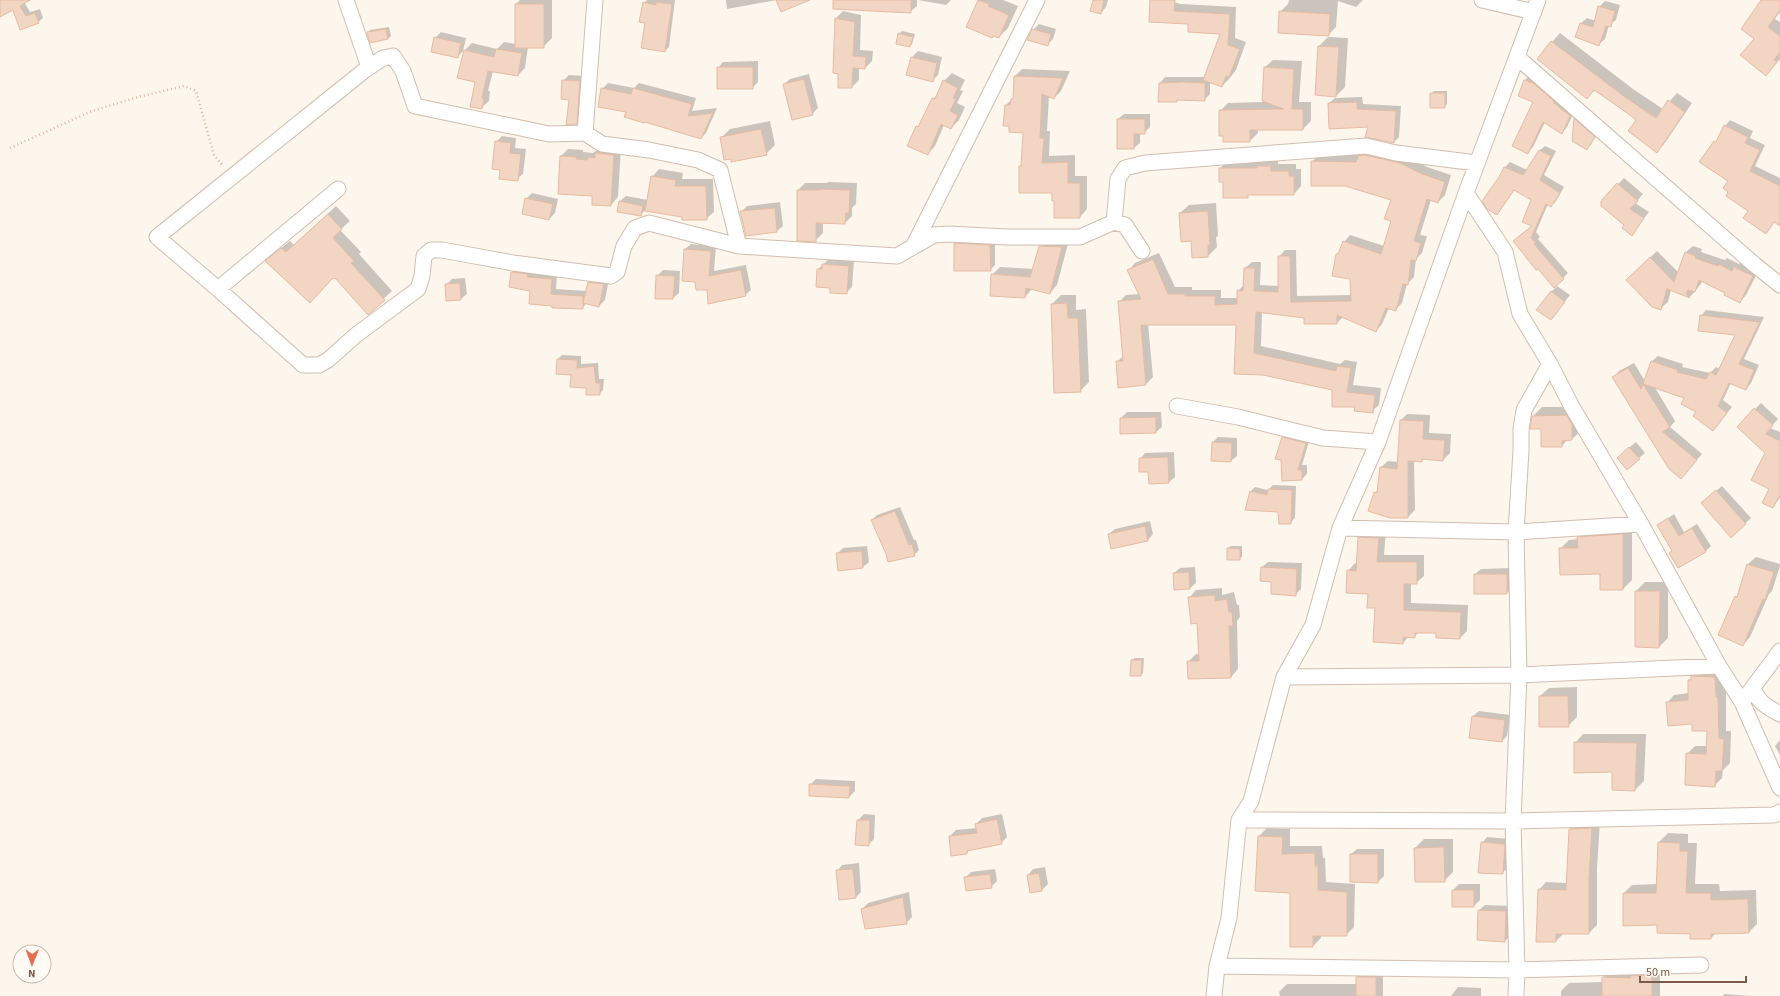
<svg xmlns="http://www.w3.org/2000/svg" width="1780" height="996" font-family="'Source Sans 3',sans-serif">
<style>
.shadow{fill:#0003}
.building{fill:#f3d5c3;stroke:#e6bba3}
.lines{fill:none;stroke-linecap:round;stroke-linejoin:round}
.minor-casing{stroke:#d1beb0;stroke-width:17}
.path{stroke:#d9b8a5;stroke-width:2.5;stroke-dasharray:1 3;stroke-linecap:butt}
.minor{stroke:#fff;stroke-width:15}
</style>
<rect width="100%" height="100%" fill="#fdf6ec"/>
<!-- shadow -->
<path class="shadow" d="M0,0H23L30,12L40,9L43,18L38,22L21,28L13,8L0,11Z
M520,0H552V38L543,47H528L525,68L518,75L493,71L488,91H490L489,101L481,108L476,82L458,77L465,50L472,43L497,49L504,42L516,44V4Z
M647,0H675L669,47L665,51L647,22L644,3Z
M726,0H805H777L727,9Z
M837,0H917V6L910,12Z
M918,0H951L946,5Z
M979,0H1003L1018,6L1008,28L999,37L967,27Z
M1094,0H1108L1106,7L1101,13Z
M1155,0H1166L1181,4L1236,7L1235,38L1246,42L1236,70L1229,79L1222,86L1210,81V94L1204,100L1179,99L1177,101L1160,83L1165,77H1205L1222,33L1189,23Z
M1289,0H1363L1356,7L1338,1L1336,27L1328,35L1280,12L1288,4Z
M1762,0H1780V12L1775,19L1780,22V59L1766,75L1756,38Z
M1605,1L1620,5L1616,20L1609,25L1605,39L1599,44L1581,23L1587,18L1596,21L1599,7Z
M843,11L861,15L860,50L873,51L872,61L865,68H859V80L852,87L839,73L834,72L836,18Z
M1039,24L1056,29L1053,39L1047,45L1033,30Z
M389,27L391,36L388,39L371,42L368,33L370,30Z
M902,31L915,34L912,44L910,46L899,34Z
M441,32L466,38L463,51L457,57L435,38Z
M1560,33L1633,89L1663,109L1677,93L1692,103L1664,144L1657,152L1637,120L1595,90L1587,97L1538,58Z
M1328,37L1348,38L1345,87L1336,96L1316,94L1319,46Z
M918,51L942,57L938,75L932,81L908,75L912,57Z
M1273,60L1302,61L1299,102H1311V121L1303,129H1258V133L1250,141L1220,111L1228,103L1263,102L1265,67Z
M758,61V82L752,88L718,68L723,62Z
M1022,69L1070,71L1061,91L1054,98L1049,96L1047,131H1050L1049,156L1075,155V176H1087V209L1080,217L1055,200L1052,192L1020,166L1022,164L1024,132L1010,125L1006,105L1014,97L1015,76Z
M952,73L965,80L960,90L963,91L957,103L965,107L959,120L951,128L944,125L935,146L928,154L917,127L921,122L933,99L939,93L944,81Z
M809,74L818,108L812,114L784,84L790,79Z
M569,75L585,76L582,117L576,123L563,81Z
M1530,75L1575,110L1567,127L1562,133L1545,122L1533,147L1527,153L1535,101L1525,80Z
M608,83L634,88L639,83L696,98L692,111L717,108L706,133L701,138L627,111L602,89Z
M1434,91H1447V104L1444,107L1431,94Z
M1362,97L1363,104L1401,106L1399,137L1394,142L1329,103L1335,98Z
M1580,113L1600,131L1587,149L1575,119Z
M1124,114H1150V127L1144,133H1140V143L1134,148L1118,119Z
M1730,120L1753,131L1750,138L1765,145L1755,166L1780,178V206L1750,211L1730,192L1729,181L1701,162L1720,136L1725,126Z
M770,121L775,145L766,154L721,138L730,129Z
M502,136L516,138L515,148L526,149L523,174L517,179L501,169L496,142Z
M603,146L621,148L618,197L611,205L594,195L559,193L561,156L568,149L583,150V152L593,153Z
M1545,146L1556,151L1544,175L1564,187L1556,201L1551,206L1548,204L1536,232L1540,237L1538,239L1568,273L1563,278L1519,236L1533,225L1532,200L1515,189L1496,214L1500,178L1505,167L1510,162L1527,170L1539,151Z
M1366,149L1406,156L1427,167L1451,175L1445,195L1438,202L1431,200L1420,235L1427,236L1422,253L1416,259L1414,277L1407,284L1402,303L1396,309L1389,308L1382,324L1376,331L1343,317L1337,323H1305V317L1262,312L1261,346L1340,364L1345,360L1357,362L1353,385L1381,388L1379,405L1372,411L1356,406L1333,389L1263,374L1237,324H1148L1153,377L1146,384L1119,387L1117,362L1124,355L1119,302L1126,295L1139,294L1129,270L1135,263L1159,253L1175,287H1192V290H1221V298H1238V291L1245,284V268L1252,262H1261L1260,285L1279,286V257L1285,250H1296L1297,296L1352,295L1351,278L1337,254L1341,250L1344,242L1350,235L1384,246L1393,221L1392,200L1312,162L1318,155H1360Z
M1278,159V164H1296V169H1301V186L1294,194H1250L1247,197L1224,181L1220,169L1227,161Z
M659,169L683,173L682,179H713L714,212L706,219L646,210L640,215L620,201L626,196L648,200L652,177Z
M1624,178L1643,194L1635,203L1649,212L1632,234L1602,201Z
M828,182L857,183L856,204L852,208V216L845,223L823,222V233L815,241L798,190L805,183H827Z
M532,193L558,199L555,213L549,219L526,199Z
M780,202L783,226L777,231L741,212L747,206Z
M1216,203L1218,236L1216,237L1217,247L1208,256L1192,240L1180,213L1189,205Z
M336,206L350,221L340,230L361,252L359,254L392,291L368,313L335,277L275,253L290,241L294,245Z
M960,239L995,240V265L990,270L955,244Z
M1048,239L1069,240L1057,285L1050,293L1032,289L1025,297L992,275L1000,267L1034,269L1040,247Z
M691,244L716,246L714,271L746,265L751,290L745,295L708,289L696,282L683,280L685,249Z
M1693,246L1702,249L1701,252L1725,260L1727,258L1739,264L1742,261L1759,270L1746,295L1740,302L1726,292L1702,281L1701,284L1690,297L1671,290L1668,302L1661,308L1634,273L1657,251L1679,273L1686,252Z
M829,259L854,260L852,287L846,293L831,287L818,269Z
M518,267L557,274L556,289L587,291L589,282L594,277L609,279L605,300L599,306L587,303L582,308L553,305L531,290L512,272Z
M663,270L680,271L679,293L673,298H656L657,276Z
M465,278L467,294L461,299L446,285L452,279Z
M1557,286L1570,295L1556,313L1551,292Z
M1061,295H1076V310L1086,309L1089,382L1080,391L1052,304Z
M1706,310L1764,317L1744,359L1759,365L1751,383L1746,389L1731,383L1723,400L1732,407L1713,430L1686,397L1654,386L1675,421L1670,427L1702,454L1686,472L1614,377L1619,371L1634,363L1645,381L1652,361L1658,356L1683,364L1682,367L1710,373L1716,367L1720,369L1737,334L1701,316Z
M562,355L581,356V364L598,363L599,379H604L603,390L599,394L588,387L558,359Z
M1761,403L1778,419L1770,428L1780,432V498L1773,506L1766,453L1738,427Z
M1542,407H1575L1581,431L1572,439H1568L1562,446L1542,428L1533,416Z
M1127,412H1161L1162,427L1156,432L1121,433V418Z
M1407,414L1430,415L1429,433L1451,434L1450,453L1443,460L1424,458L1422,461L1414,460L1415,510L1408,517L1375,493L1379,489L1381,467L1388,461L1399,462L1401,420Z
M1287,433L1310,438L1302,465H1307V474L1302,479L1283,480L1282,438Z
M1218,437L1237,438V456L1231,461L1213,442Z
M1636,442L1645,453L1639,458L1624,452Z
M1174,452L1175,477L1169,482L1140,459L1145,453Z
M1273,485L1296,486L1295,518L1290,523L1279,511L1251,491L1255,487L1268,490Z
M1722,486L1751,518L1731,537L1708,498Z
M900,507L914,540H916L919,550L914,555L887,554L872,520L877,515Z
M1674,514L1684,532L1697,524L1711,546L1706,551L1678,567L1673,551L1658,525Z
M1150,521L1153,534L1148,540L1109,534L1115,529Z
M1632,526V580L1623,589L1601,573L1560,549L1569,540L1578,539V537L1587,529Z
M1366,531H1386L1384,555H1424V576L1416,583H1411V603L1468,605L1467,631L1460,638L1437,632H1419L1414,637L1409,636L1403,643L1376,607L1369,593L1348,571L1355,563H1358L1359,538Z
M867,546L869,562L863,567L837,554L843,548Z
M1231,546H1242V557L1239,559L1228,548Z
M1756,557L1780,564V566L1772,591L1769,594L1750,637L1743,645L1736,597L1739,594L1748,564Z
M1268,562L1302,563L1301,589L1295,595L1272,581L1262,567Z
M1195,567L1196,583L1190,588L1174,573L1180,568Z
M1512,568L1513,587L1507,593H1475V574L1481,569Z
M1645,582H1668V638L1659,647L1636,646V591Z
M1222,588V595L1234,592L1237,605H1239L1240,617L1237,621L1238,669L1231,677L1188,662L1196,654H1199L1198,622L1189,598L1196,590Z
M1135,658H1144L1143,673L1141,675L1132,660Z
M1700,669L1723,670V689H1726V731H1731L1730,763L1723,770L1722,778L1714,786L1687,754L1695,746H1708L1709,730L1693,723L1667,703L1674,695L1689,693V680Z
M1577,687V717L1568,726L1540,696L1549,688Z
M1479,711L1510,715L1507,736L1502,741L1473,716Z
M1583,734H1646L1644,781L1635,790L1613,771L1575,743Z
M1780,740V755L1775,746Z
M816,779L855,781V791L849,797L810,785Z
M864,814L875,815L874,839L868,845L858,820Z
M1002,814L1007,837L1001,843L970,849L967,853L950,836L956,830L977,828L976,824L982,818Z
M1578,821H1600L1597,869V925L1589,933H1564L1556,941L1539,890L1546,882L1567,883L1570,829Z
M1267,828L1290,829V846H1322L1323,858H1325L1326,882L1355,884L1354,927L1346,935H1321V938L1313,946L1291,892L1259,836Z
M1668,833L1688,834V843H1697L1695,884H1719L1720,891L1756,890L1757,924L1749,932L1716,933L1711,938H1691V933L1658,924L1624,893L1632,885L1657,884L1659,842Z
M1487,837L1510,839L1508,868L1502,873L1482,843Z
M1424,839H1453V872L1444,881L1415,848Z
M1357,849H1384V876L1378,882L1351,854Z
M859,863L861,892L856,897L837,871L842,865Z
M1045,867L1048,884L1042,890L1030,892L1028,875L1033,869Z
M995,869L997,881L991,887L965,878L971,872Z
M1459,884H1480V900L1474,906L1453,890Z
M909,892L912,917L906,923L862,909L868,903Z
M1485,905L1512,906L1511,935L1505,941L1479,910Z
M1660,968V996H1561V991L1569,983L1603,982V978L1611,969Z
M1364,970H1383V996H1280L1279,992L1287,984H1357V977Z
M1458,987L1481,988V996H1451Z
M1724,994L1752,996H1723Z"/>
<!-- building -->
<path class="building" d="M0,0H30L20,6L26,16L35,13L39,23L20,30L13,10L0,17Z
M776,0H810L781,12Z
M833,0H911V13L833,9Z
M978,0L990,4L988,6L1009,15L999,38L993,36L992,38L966,27Z
M1093,0H1104L1101,14L1090,11Z
M1150,0H1175L1174,11L1230,14L1228,45L1240,49L1229,77L1226,76L1222,87L1203,80L1220,34L1188,32V24L1149,22Z
M1761,0H1780V10L1768,27L1780,36V52L1774,60L1777,62L1766,76L1740,55L1754,39L1741,29Z
M643,2L656,5V2L672,4L665,52L641,48L645,23L639,22Z
M515,4H544V48H515Z
M1598,6L1615,11L1611,27L1606,26L1599,46L1575,37L1580,23L1593,27Z
M1279,11L1330,14L1329,36L1278,33Z
M835,18L855,22L853,56L866,57L865,69L853,68L852,88H838V74L833,73Z
M386,29L388,39L370,43L367,32Z
M1032,29L1051,34L1048,46L1027,40Z
M898,33L913,37L910,47L896,44Z
M434,37L461,43L458,58L431,52Z
M1551,41L1625,97L1656,118L1668,100L1685,112L1657,153L1628,131L1636,120L1623,110L1594,90L1587,99L1537,59Z
M1318,46L1339,47L1336,97L1315,95Z
M496,49L522,53L518,76L488,71L482,98H484L482,109L470,107L475,82L457,78L464,50L494,57Z
M911,57L937,63L933,82L906,75Z
M717,67H753V89H717Z
M1264,67L1294,69L1292,109H1303V130H1250V142H1223V136H1219V110L1284,109L1262,101Z
M1014,76L1063,78L1054,99L1042,94L1040,138H1044L1042,163L1068,162V183H1080V218H1054V201H1052V193H1019V166H1021L1023,133L1009,132V126H1003L1005,105H1010L1011,99H1013Z
M804,79L813,115L792,120L783,84Z
M562,80L580,81L577,124L566,125L569,100L561,99Z
M943,80L958,88L953,98L956,99L950,111L958,115L951,129L941,124L928,155L907,146L916,126L918,127L932,98L935,99Z
M1524,80L1533,83L1554,101L1553,102L1570,116L1562,134L1543,122L1528,154L1512,146L1533,102L1518,96Z
M1183,82L1205,83V101L1177,100V102H1158L1159,83Z
M601,88L631,94L633,88L692,104L688,116L713,113L701,139L645,122L644,123L624,117L626,112L598,107Z
M1430,93H1445V108H1430Z
M1357,102V109L1396,111L1394,143L1365,137L1368,127L1329,129L1328,103Z
M1574,118L1595,137L1587,150L1572,141Z
M1117,119H1145V134H1134V149H1117Z
M1724,125L1748,137L1745,143L1760,150L1750,171L1780,186V226L1774,222L1766,234L1743,218L1748,211L1726,196L1728,192L1723,188L1728,181L1699,162L1714,141L1716,142Z
M761,129L767,155L731,162V159L724,160L720,137Z
M495,141L511,143L510,153L521,154L518,181L499,179L500,170L492,169Z
M1539,150L1551,156L1540,180L1560,193L1551,207L1546,204L1531,238L1536,243L1534,244L1564,279L1554,288L1538,269L1536,270L1513,241L1532,226L1522,222L1531,200L1514,190L1497,215L1487,209L1482,201L1499,177L1504,167L1523,175Z
M595,153L614,155L611,206L592,205V196L558,194L560,156L577,157L576,159L587,160L588,157L595,158Z
M1365,155L1400,163L1420,173L1445,182L1438,203L1427,199L1414,241L1421,243L1416,261L1411,260L1408,285L1403,284L1396,311L1386,308L1376,332L1337,315V324H1304V318L1256,312L1254,353L1336,371L1337,366L1351,368L1347,392L1375,395L1373,413L1354,411L1355,407H1332V390L1263,375L1234,374L1236,325H1141L1146,385L1118,388L1116,361H1123L1118,301L1141,299L1127,270L1153,259L1168,294H1185V296H1215V305L1237,304V290L1243,291L1244,268H1255L1254,291L1278,292V256H1290L1291,302L1351,301L1350,279L1332,276L1336,254H1338L1343,241L1381,254L1391,221L1384,219L1391,200L1345,186H1311V161L1356,162L1358,156Z
M1257,166H1271V171H1289V176H1294V195H1248V198H1223V182H1219V168H1257Z
M651,176L676,180L675,186H706L707,220H682V217L645,211Z
M1617,183L1638,201L1630,209L1644,218L1632,236L1622,228L1624,225L1601,206V201Z
M820,189L850,190L849,213H846L845,224L816,223V242L797,241V190H820Z
M525,198L553,204L549,220L522,214Z
M619,201L643,206L641,216L617,212Z
M775,208L777,232L746,236L740,211Z
M1208,211L1210,245H1208V257L1192,258L1191,241L1181,242L1179,213Z
M328,214L342,229L333,238L354,261L351,263L385,300L368,315L335,278L332,279L310,303L265,261L281,248L286,252Z
M954,243L990,245L991,271H954Z
M1039,246L1062,247L1050,294L1026,288L1025,298L990,296L991,274L1030,277Z
M684,249L711,251L709,276L741,270L746,296L708,304L707,290H696L695,282L682,281Z
M1685,252L1696,256L1695,258L1718,266L1719,264L1732,271L1734,267L1753,276L1740,303L1724,295L1725,293L1699,280L1695,292L1688,290L1686,294L1690,298L1667,289L1661,310L1652,307L1626,280L1650,257L1674,282Z
M822,264L849,266L847,294L830,293V288L816,287L817,269H822Z
M511,272L528,274L527,277L552,279L551,294L583,296V309L552,308V306L529,304L530,291L509,287Z
M656,275L675,276L673,299H655Z
M588,282L604,284L599,307L583,303Z
M460,283L461,300L446,301L445,284Z
M1551,291L1565,302L1551,320L1536,310Z
M1067,303L1068,318H1078L1081,392L1054,393L1051,304Z
M1700,315L1760,322L1739,364L1754,370L1746,390L1729,383L1718,406L1727,413L1713,431L1693,416L1696,412L1681,404L1684,398L1643,384L1651,361L1678,370L1677,372L1706,379L1710,372L1716,375L1735,335L1698,331Z
M557,359L577,360V368L594,366L596,383H600V395H586V388L570,387L571,375L556,374Z
M1628,368L1641,389L1643,384L1670,427L1663,432L1697,460L1681,479L1669,469L1612,377Z
M1754,408L1773,425L1766,434L1780,441V495L1773,508L1762,503L1769,489L1751,480L1765,453L1737,427Z
M1567,415L1572,425V440L1562,441V447H1541V429H1530L1532,416Z
M1156,417V433L1120,434V418Z
M1400,420L1424,421L1423,439L1445,440L1443,461L1422,459V462L1408,461V518H1390L1368,511L1374,492L1377,493L1380,467L1397,469Z
M1282,437L1306,443L1298,470H1302V480L1282,481L1281,460L1275,459Z
M1212,442L1232,443L1231,462L1211,461Z
M1629,447L1640,459L1627,470L1617,458Z
M1168,457L1169,483L1149,484L1148,472H1139V458Z
M1268,489L1292,490L1291,524H1279L1278,512L1245,510L1250,491L1267,495Z
M1716,490L1746,524L1731,538L1701,503Z
M895,511L909,545L912,544L915,556L888,562L886,554L871,520Z
M1668,518L1679,536L1692,528L1706,552L1678,568L1669,553L1672,551L1657,525Z
M1145,526L1148,541L1111,549L1108,534Z
M1623,534V590H1600V574L1560,575L1559,548H1578L1577,537Z
M1358,537L1379,538L1377,562H1417V584H1404V610L1461,612L1460,639L1436,638V633H1415V638L1403,637V644L1373,642L1375,608H1367L1368,594L1346,593L1347,570L1356,571Z
M1227,548L1240,549V560H1227Z
M862,551L863,568L838,571L836,553Z
M1747,564L1774,572L1765,600L1763,599L1743,646L1718,635L1735,596L1737,597Z
M1261,567L1297,569L1296,596L1271,594V582L1260,581Z
M1189,572L1190,589L1174,590L1173,573Z
M1474,574H1507V594H1474Z
M1635,591H1660L1659,648L1635,647Z
M1215,595V601L1227,599L1229,612H1232L1233,626H1229L1231,678L1188,679L1187,661H1199L1197,623L1191,624L1188,597Z
M1131,660H1142L1141,676H1130Z
M1691,676L1715,677L1716,697H1718L1719,738L1724,739L1722,771H1716L1715,787L1685,785L1686,753L1706,754L1707,731H1692V724L1668,726L1666,702L1688,700V680H1691Z
M1539,696H1568L1569,727H1539Z
M1472,716L1505,720L1502,742L1469,738Z
M1574,742L1637,743L1635,791L1612,790V772L1574,773Z
M809,784L850,786L849,798L809,796Z
M997,819L1002,844L967,851V854L951,856L949,836L977,833L975,824Z
M857,820H870L869,846L855,845Z
M1592,828L1589,878V934H1556V942H1536L1538,889L1566,890L1569,829Z
M1258,836L1283,837L1282,854L1315,853V866H1318V890L1347,892V936H1313V947H1290V893L1255,891Z
M1481,842L1505,844L1503,874L1478,873Z
M1658,842L1680,843V851H1688L1686,893H1711V900L1748,899L1749,933L1711,934V939H1690V934L1657,933V925L1623,926V893H1656Z
M1444,847L1445,882H1415L1414,848Z
M1350,854H1378V883L1350,882Z
M853,869L856,898L839,900L836,870Z
M1039,873L1042,891L1030,893L1027,875Z
M990,874L992,888L966,891L964,877Z
M1452,890H1474V907H1452Z
M903,897L907,924L865,929L861,909Z
M1478,910L1506,911L1505,942L1477,940Z
M1652,975V996H1602V977L1630,978V976Z
M1356,977H1376V996H1356Z"/>
<g class="lines">
<!-- minor casing -->
<g class="minor-casing">
<path id="minor" d="M346,0L369,67
M1482,0L1534,12
M1517,57L1755,265L1780,285
M585,133L595,0
M1466,193L1505,252L1520,314L1550,364L1571,405L1641,524L1719,666L1742,702L1780,788
M1114,222L1118,179L1125,168L1145,163L1366,146L1396,153L1477,163
M739,246L720,170L698,160L649,150L602,144L585,133L549,134L415,106L403,71L393,56L383,58L365,70L157,237L218,289L303,365H319L328,360L356,335L418,289L422,276L424,256L431,250H442L513,263L611,276L617,272L624,246L635,228L649,223L739,246L897,256L934,235L949,234L1007,237H1080L1114,222L1125,225L1142,251
M913,247L1037,0
M218,289L338,189
M1177,406L1238,417L1323,438L1378,442
M1340,528L1516,532L1641,524
M1284,677L1519,675L1719,666
M1753,687C1757,702 1767,707 1780,714
M1742,702L1780,651
M1239,820L1513,821L1774,815L1780,812
M1217,966L1517,970L1701,965
M1214,996L1217,966L1229,918L1239,820L1251,801L1284,677L1313,625L1340,528L1378,442L1466,193L1538,0
M1516,996L1517,970L1513,821L1519,675L1516,532L1521,451V429L1524,410L1550,364"/>
</g>
<!-- path -->
<path class="path" d="M10,148L92,111L138,97L184,86L196,91L214,155L223,166"/>
<!-- minor -->
<use href="#minor" class="minor"/>
</g>
<!-- north arrow -->
<g transform="translate(32 964) rotate(181)"><circle r="19" fill="#fffaf3" stroke="#cabbb1"/>
<path d="M0-3L7 15L0 10L-7 15Z" fill="#e76f51"/>
<text y="-6" font-size="11" font-weight="bold" text-anchor="middle" fill="#7a5c4d">N</text>
</g>
<!-- scale -->
<path d="M1640 976v6h106v-6" fill="none" stroke="#7a5c4d" stroke-width="2"/>
<text x="1646" y="976" font-size="12" fill="#7a5c4d" stroke="#fffaf3" stroke-width="3" paint-order="stroke">50 m</text>
</svg>
